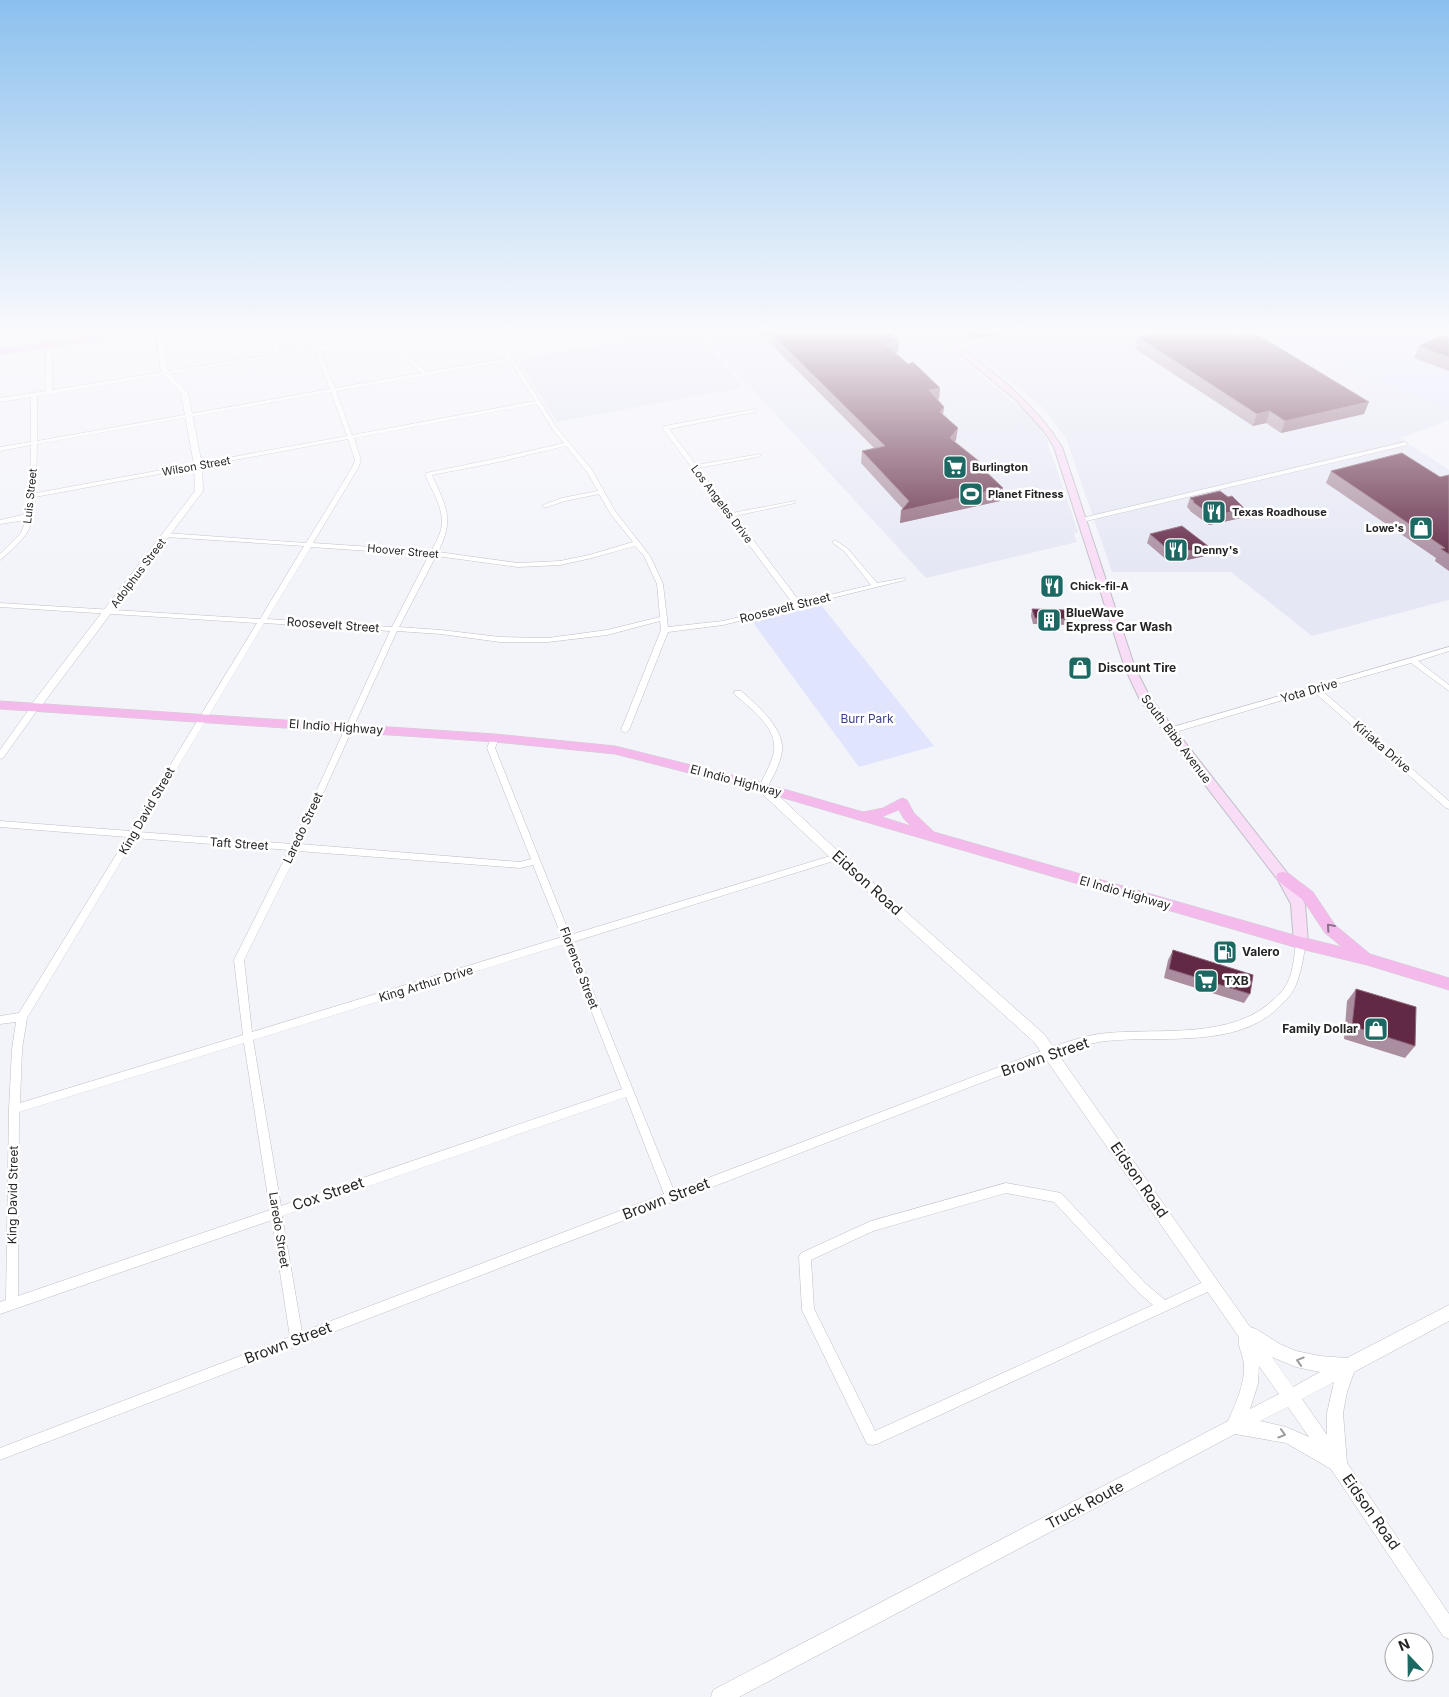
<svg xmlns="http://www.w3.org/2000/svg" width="1449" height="1697" font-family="Inter,sans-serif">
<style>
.built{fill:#e5e7f4}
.green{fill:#e0e4fd}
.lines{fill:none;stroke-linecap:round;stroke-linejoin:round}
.minor-casing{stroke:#bebfc5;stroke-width:1}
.tertiary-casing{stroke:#bebfc5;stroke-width:1}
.secondary-casing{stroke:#bebfc5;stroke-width:2}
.primary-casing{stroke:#cfcfcf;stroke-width:1}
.minor{fill:#fff;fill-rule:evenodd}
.tertiary{fill:#fff;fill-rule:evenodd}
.secondary{fill:#f9dcf6;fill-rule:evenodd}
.primary{fill:#f4baec;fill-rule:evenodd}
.wall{fill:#aa8ea0}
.shaded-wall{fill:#8e667b}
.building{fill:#622945;stroke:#8e667b}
.oneway{stroke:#8c708a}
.oneway2{stroke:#9d9d9e}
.labels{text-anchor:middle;stroke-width:5;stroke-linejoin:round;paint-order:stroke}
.far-street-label{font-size:11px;fill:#252527;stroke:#fff}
.far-poi-label{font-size:11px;font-weight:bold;fill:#252527;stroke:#fff;text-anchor:start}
.street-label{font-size:12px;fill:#252527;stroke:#fff}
.poi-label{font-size:12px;font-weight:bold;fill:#252527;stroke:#fff;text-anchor:start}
.park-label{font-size:12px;fill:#3d4089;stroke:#fff}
.near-street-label{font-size:15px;fill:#252527;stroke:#fff}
</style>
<rect width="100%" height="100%" fill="#f3f4fa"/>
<!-- built -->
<path class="built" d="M667,333H695L742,385L739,388L557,422L518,360Z
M701,333H929L1027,413L1040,428L1046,438L1078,532L1074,534L1077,542L926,578Z
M949,333H1263L1449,409V420L1400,438L1449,470V600L1312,636L1231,572H1112L1066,438L1041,406Z"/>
<!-- green -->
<path class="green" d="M1260,333H1449V409Z
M821,605L934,746L859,767L752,621Z"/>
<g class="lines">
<!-- minor casing -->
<g class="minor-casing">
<path id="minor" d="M46,333H52V390L275,354L269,333H274L280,353L381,336L380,335L383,333L387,336L414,333L412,335L390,338L426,372L508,358L492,333H497L557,428L592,470L615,511L650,556L663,584L668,627L723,621L793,604L663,429L662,428L665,426L756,409L757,410L754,412L669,429L696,465L760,454L761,455L758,457L698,468L732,513L795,501V503L735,516L800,602L871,585L844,551L833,543L832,542L835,540L848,549L877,583L905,578V580L723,625L668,632L629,730L625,733L621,730L661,630L660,621L607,635L548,642H500L441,634L397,631L300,844L520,862L531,859L487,748L492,736L495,735L499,738L495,748L570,935L837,854L840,855L841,857L840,859L573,942L674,1191L1049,1048C1068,1042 1088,1034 1108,1033C1161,1028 1234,1040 1275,998C1278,995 1283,991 1285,987C1293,975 1294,957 1296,943L1298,940H1304L1306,943C1303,958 1301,974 1295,987C1292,994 1286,1000 1281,1005C1238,1050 1161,1035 1106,1041C1087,1043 1068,1051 1050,1056L671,1203H669L0,1460V1448L290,1337L272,1220L0,1314V1302L6,1300L9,1109L12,1049L16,1022L0,1024V1016L19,1013L127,837L0,827V821L130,831L257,623L0,607V603L260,619L304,546L166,537L163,535L166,533L306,543L352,468L355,460L348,439L35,497C33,534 26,535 2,559L0,560V554L21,533L26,520L0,524V520L27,514L30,485L31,445L0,451V447L31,442V397L0,402V398L46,391ZM384,339L421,373L335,388L320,350ZM315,350L330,389L37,441V396ZM510,361L535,401L352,435L336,391ZM331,392L347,436L36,493L37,444ZM537,404L553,430L564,443L499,458L426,473L425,474C431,489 443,507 442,524C441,533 436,543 431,551L313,543L358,468L361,460L354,438ZM566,446L587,472L598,491L562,498L543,505V507H547L565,501L599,494L610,513L633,542L589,555L560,561L518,563L438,552C455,518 446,507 432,475L499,462ZM635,546L644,556L657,584L660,617L607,630L548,638L500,637L441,630L399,627L436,556L518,567L560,565L592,558ZM311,547L429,555L392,627L267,619ZM264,623L390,631L292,844L139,832ZM135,838L289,850L234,960L243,1035L20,1103L22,1049L27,1018ZM298,851L520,868L533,865L562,937L252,1032L244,960ZM565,944L622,1089L281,1206L253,1040ZM244,1043L270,1210L18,1296L19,1112ZM626,1097L664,1194L302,1332L282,1216Z
M1405,442L1408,444L1407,445L1082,522L1079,520L1082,518Z
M1449,647V651L1418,661L1449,685V691L1411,663L1320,689L1449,801V809L1446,808L1313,691L1169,734L1165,731L1166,729Z
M735,691H741C756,704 784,728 782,750C781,763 772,779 766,790H760L759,788C763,776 772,764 774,751C777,728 751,708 735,695L734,693Z
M35,704L39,707L38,709L3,758L0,759V750L32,705Z
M1006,1183L1061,1193L1145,1283L1165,1300L1212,1278L1216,1280L1218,1284L1216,1288L877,1444L872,1445L867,1444L802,1310L799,1257L801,1253L871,1221ZM1006,1193L1054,1202L1137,1291L1153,1305L875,1431L814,1309L811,1260L873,1231Z"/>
</g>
<!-- tertiary casing -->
<g class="tertiary-casing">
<path id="tertiary" d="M156,333H162L168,372L188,392L202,465L203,491L39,709H31L30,707L31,705L195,491L194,465L181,393L161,373Z
M763,784L767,785L841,854L1044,1034L1250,1327L1256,1329L1280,1344L1296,1351L1320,1356L1347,1358L1449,1305V1321L1354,1372L1347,1392L1343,1413L1347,1463L1449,1614V1639L1443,1636L1331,1469L1286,1443L1235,1434L739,1697H711L713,1690L1228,1421C1236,1403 1245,1384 1244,1364C1243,1355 1237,1345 1239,1337L1034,1042L833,860L759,791L758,788L759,785ZM1272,1357L1296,1367L1320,1372L1293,1387ZM1259,1366L1279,1394L1250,1409L1258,1384ZM1334,1382L1327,1413V1435L1302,1399ZM1288,1407L1309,1437L1286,1427L1260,1421Z"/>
</g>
<!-- secondary casing -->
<g class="secondary-casing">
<path id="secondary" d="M935,333H942C987,367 1032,399 1062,447L1135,668L1151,699L1288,874L1305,904L1308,943L1306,947L1301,948L1296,947L1294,943L1291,904L1278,880L1140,700L1125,668L1054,447L1044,431L1017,401Z"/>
</g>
<!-- primary casing -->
<g class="primary-casing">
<path id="primary" d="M117,333H135L131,335L0,355V349Z
M0,701L495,734L615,746L763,783L863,812L883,808L902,798L907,800L914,813L934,832L1301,937L1342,947L1325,933L1303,900L1278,881L1276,877L1278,873L1283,872L1288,873L1313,892L1335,925L1370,954L1449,978V990L1367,965L1301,949L763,792L615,754L495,742L0,709ZM899,810L904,819L911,826L882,817Z"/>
</g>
<!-- minor -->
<use href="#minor" class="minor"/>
<!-- tertiary -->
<use href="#tertiary" class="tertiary"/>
<!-- secondary -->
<use href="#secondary" class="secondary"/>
<!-- primary -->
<use href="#primary" class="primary"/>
</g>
<!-- wall -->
<path class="wall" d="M760,333H890L898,352L895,353L908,364L940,388L939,399L938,400L944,407L943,415L956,440L955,442L980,462L979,466L1000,501L900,523L903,509L861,463L862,451L874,448Z
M964,333H998V335L972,339Z
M1138,337L1364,414L1281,433L1266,423L1253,426L1135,349Z
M1449,338V371L1414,358L1419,346Z
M1331,471L1440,477L1449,475V571L1435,561L1436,558L1326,483Z
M1190,498L1241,518L1209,525L1190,511V510L1187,507Z
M1182,526L1205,556L1187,560L1183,557L1168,561L1147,543L1150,534Z
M1032,609L1069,619L1068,625L1033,624L1031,616Z
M1173,950L1250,994L1244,1003L1164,978L1168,960Z
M1356,989L1415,1046L1405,1058L1344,1039L1347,1001Z"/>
<!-- shaded-wall -->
<path class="shaded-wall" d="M973,333H998V335L972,339Z
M899,341L898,352L884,355L885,344Z
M940,388L939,399L927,402L929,390Z
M1369,402L1364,414L1281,433L1285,421Z
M944,407L942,419L940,412Z
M1270,411L1266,423L1253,426L1257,414Z
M958,428L956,440L948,450L950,438Z
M1003,488L1000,501L900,523L901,511Z
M1245,509L1241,518L1209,525L1212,516Z
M1208,546L1205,556L1187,560L1190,551Z
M1186,548L1183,557L1168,561L1171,552Z"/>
<!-- building -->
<path class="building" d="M771,333H890L899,341L885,344L908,364L913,362L940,388L929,390L944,407L940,412L958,428L950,438L980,462L977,463L1003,488L901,511L909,501L862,451L885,446Z
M1162,333H1228L1233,336L1248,333H1255L1369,402L1285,421L1270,411L1257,414L1138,337Z
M1442,335L1449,338V357L1419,346Z
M1402,453L1440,477L1449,475V554L1441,549L1445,548L1331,471Z
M1220,491L1228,497L1232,496L1245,509L1212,516L1193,502L1194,501L1190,498Z
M1182,526L1208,546L1190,551L1186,548L1171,552L1150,534Z
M1032,609L1066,610L1069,619L1035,618Z
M1173,950L1253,975L1250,994L1169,969Z
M1356,989L1416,1007L1415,1046L1352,1026Z"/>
<!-- one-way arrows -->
<defs><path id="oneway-chevron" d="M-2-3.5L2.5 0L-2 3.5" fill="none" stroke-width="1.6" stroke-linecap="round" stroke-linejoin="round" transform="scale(1.25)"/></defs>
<use class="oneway" href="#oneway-chevron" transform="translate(1330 927) rotate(-131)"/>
<g class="oneway2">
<use href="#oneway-chevron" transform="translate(1300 1361) rotate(-163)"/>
<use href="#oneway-chevron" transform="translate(1282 1434) rotate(17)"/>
</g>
<!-- sky -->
<linearGradient id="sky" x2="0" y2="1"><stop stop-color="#8bc0ee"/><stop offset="0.58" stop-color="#fafafd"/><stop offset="1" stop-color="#fafafd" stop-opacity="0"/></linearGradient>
<rect width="1449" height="570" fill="url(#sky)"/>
<!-- icons -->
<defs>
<g id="supermarket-square" transform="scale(1.25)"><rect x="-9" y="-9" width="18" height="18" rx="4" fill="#1c6863" stroke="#fff"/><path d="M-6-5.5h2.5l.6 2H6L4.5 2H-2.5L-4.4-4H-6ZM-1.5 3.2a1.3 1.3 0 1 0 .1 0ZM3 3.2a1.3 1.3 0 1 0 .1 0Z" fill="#fff"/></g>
<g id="stadium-square" transform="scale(1.25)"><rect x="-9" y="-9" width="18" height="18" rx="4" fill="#1c6863" stroke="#fff"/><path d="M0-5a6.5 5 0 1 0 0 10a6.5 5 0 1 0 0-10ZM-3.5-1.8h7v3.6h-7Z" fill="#fff"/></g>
<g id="restaurant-square" transform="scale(1.25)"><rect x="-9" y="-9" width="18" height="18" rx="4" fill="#1c6863" stroke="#fff"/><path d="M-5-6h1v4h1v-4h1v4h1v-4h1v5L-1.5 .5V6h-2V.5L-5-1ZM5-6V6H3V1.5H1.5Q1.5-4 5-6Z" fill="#fff"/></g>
<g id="shop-square" transform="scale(1.25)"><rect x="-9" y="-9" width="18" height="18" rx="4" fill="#1c6863" stroke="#fff"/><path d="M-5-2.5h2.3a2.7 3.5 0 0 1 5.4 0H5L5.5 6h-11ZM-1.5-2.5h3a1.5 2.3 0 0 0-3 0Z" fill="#fff"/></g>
<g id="building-square" transform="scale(1.25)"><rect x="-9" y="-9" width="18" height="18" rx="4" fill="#1c6863" stroke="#fff"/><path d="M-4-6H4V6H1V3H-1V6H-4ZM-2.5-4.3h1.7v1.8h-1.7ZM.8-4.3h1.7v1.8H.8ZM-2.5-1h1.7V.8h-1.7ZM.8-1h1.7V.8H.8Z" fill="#fff"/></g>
<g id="fuel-square" transform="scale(1.25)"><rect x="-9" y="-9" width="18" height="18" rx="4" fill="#1c6863" stroke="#fff"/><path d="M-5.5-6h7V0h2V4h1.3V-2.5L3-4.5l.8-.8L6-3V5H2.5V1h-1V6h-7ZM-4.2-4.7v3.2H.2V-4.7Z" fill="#fff"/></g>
</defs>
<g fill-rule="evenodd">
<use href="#supermarket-square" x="955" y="467"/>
<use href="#stadium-square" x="971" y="494"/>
<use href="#restaurant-square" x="1214" y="512"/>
<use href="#shop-square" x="1421" y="528"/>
<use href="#restaurant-square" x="1176" y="550"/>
<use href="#restaurant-square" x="1052" y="586"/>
<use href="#building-square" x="1049" y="620"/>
<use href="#shop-square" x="1080" y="668"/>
<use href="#fuel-square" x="1225" y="952"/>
<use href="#supermarket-square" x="1206" y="981"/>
<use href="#shop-square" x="1376" y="1029"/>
</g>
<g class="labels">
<!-- far-street labels -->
<g class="far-street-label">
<text transform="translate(196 466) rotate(-10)" y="4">Wilson Street</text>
<text transform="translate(30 496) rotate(-84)" y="4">Luis Street</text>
<text transform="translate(722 504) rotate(53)" y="4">Los Angeles Drive</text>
<text transform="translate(403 551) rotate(5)" y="4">Hoover Street</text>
<text transform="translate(138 573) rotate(-53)" y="4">Adolphus Street</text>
</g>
<!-- far-poi labels -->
<g class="far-poi-label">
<text x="972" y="471">Burlington</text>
<text x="988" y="498">Planet Fitness</text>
<text x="1232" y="516">Texas Roadhouse</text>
<text x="1404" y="532" text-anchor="end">Lowe's</text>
<text x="1194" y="554">Denny's</text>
<text x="1070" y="590">Chick-fil-A</text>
</g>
<!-- street labels -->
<g class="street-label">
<text transform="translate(785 608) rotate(-14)" y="4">Roosevelt Street</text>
<text transform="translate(333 625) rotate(4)" y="4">Roosevelt Street</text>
<text transform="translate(1309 691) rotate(-16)" y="4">Yota Drive</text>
<text transform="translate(336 727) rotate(4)" y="4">El Indio Highway</text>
<text transform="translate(1176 739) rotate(53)" y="4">South Bibb Avenue</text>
<text transform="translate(1382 747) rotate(41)" y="4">Kiriaka Drive</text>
<text transform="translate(736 781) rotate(15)" y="4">El Indio Highway</text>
<text transform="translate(147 811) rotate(-60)" y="4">King David Street</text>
<text transform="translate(303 828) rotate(-65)" y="4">Laredo Street</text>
<text transform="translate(239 844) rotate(4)" y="4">Taft Street</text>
<text transform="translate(1125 893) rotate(16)" y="4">El Indio Highway</text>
<text transform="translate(579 968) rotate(69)" y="4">Florence Street</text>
<text transform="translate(426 984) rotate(-17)" y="4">King Arthur Drive</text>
<text transform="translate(13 1195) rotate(-89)" y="4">King David Street</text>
<text transform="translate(279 1230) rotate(81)" y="4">Laredo Street</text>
</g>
<!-- poi labels -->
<g class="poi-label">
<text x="1066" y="617">BlueWave<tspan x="1066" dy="14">Express Car Wash</tspan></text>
<text x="1098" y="672">Discount Tire</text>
<text x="1242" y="956">Valero</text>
<text x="1224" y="985">TXB</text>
<text x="1358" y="1033" text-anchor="end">Family Dollar</text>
</g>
<!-- park labels -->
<g class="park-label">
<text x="867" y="723">Burr Park</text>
</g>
<!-- near-street labels -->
<g class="near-street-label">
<text transform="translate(867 883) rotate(42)" y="5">Eidson Road</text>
<text transform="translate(1045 1057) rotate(-19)" y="5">Brown Street</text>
<text transform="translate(1139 1180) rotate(55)" y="5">Eidson Road</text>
<text transform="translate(328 1194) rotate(-19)" y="5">Cox Street</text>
<text transform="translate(666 1199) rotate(-21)" y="5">Brown Street</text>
<text transform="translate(288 1343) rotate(-21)" y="5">Brown Street</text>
<text transform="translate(1085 1505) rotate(-28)" y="5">Truck Route</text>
<text transform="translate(1371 1512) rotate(55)" y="5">Eidson Road</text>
</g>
</g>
<!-- north arrow -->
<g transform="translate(1409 1657) rotate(338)"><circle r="24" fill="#ffffff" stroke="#a8a8a9"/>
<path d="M0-4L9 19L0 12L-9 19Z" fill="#1c6863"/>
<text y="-8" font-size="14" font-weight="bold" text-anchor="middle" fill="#252527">N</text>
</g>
</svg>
